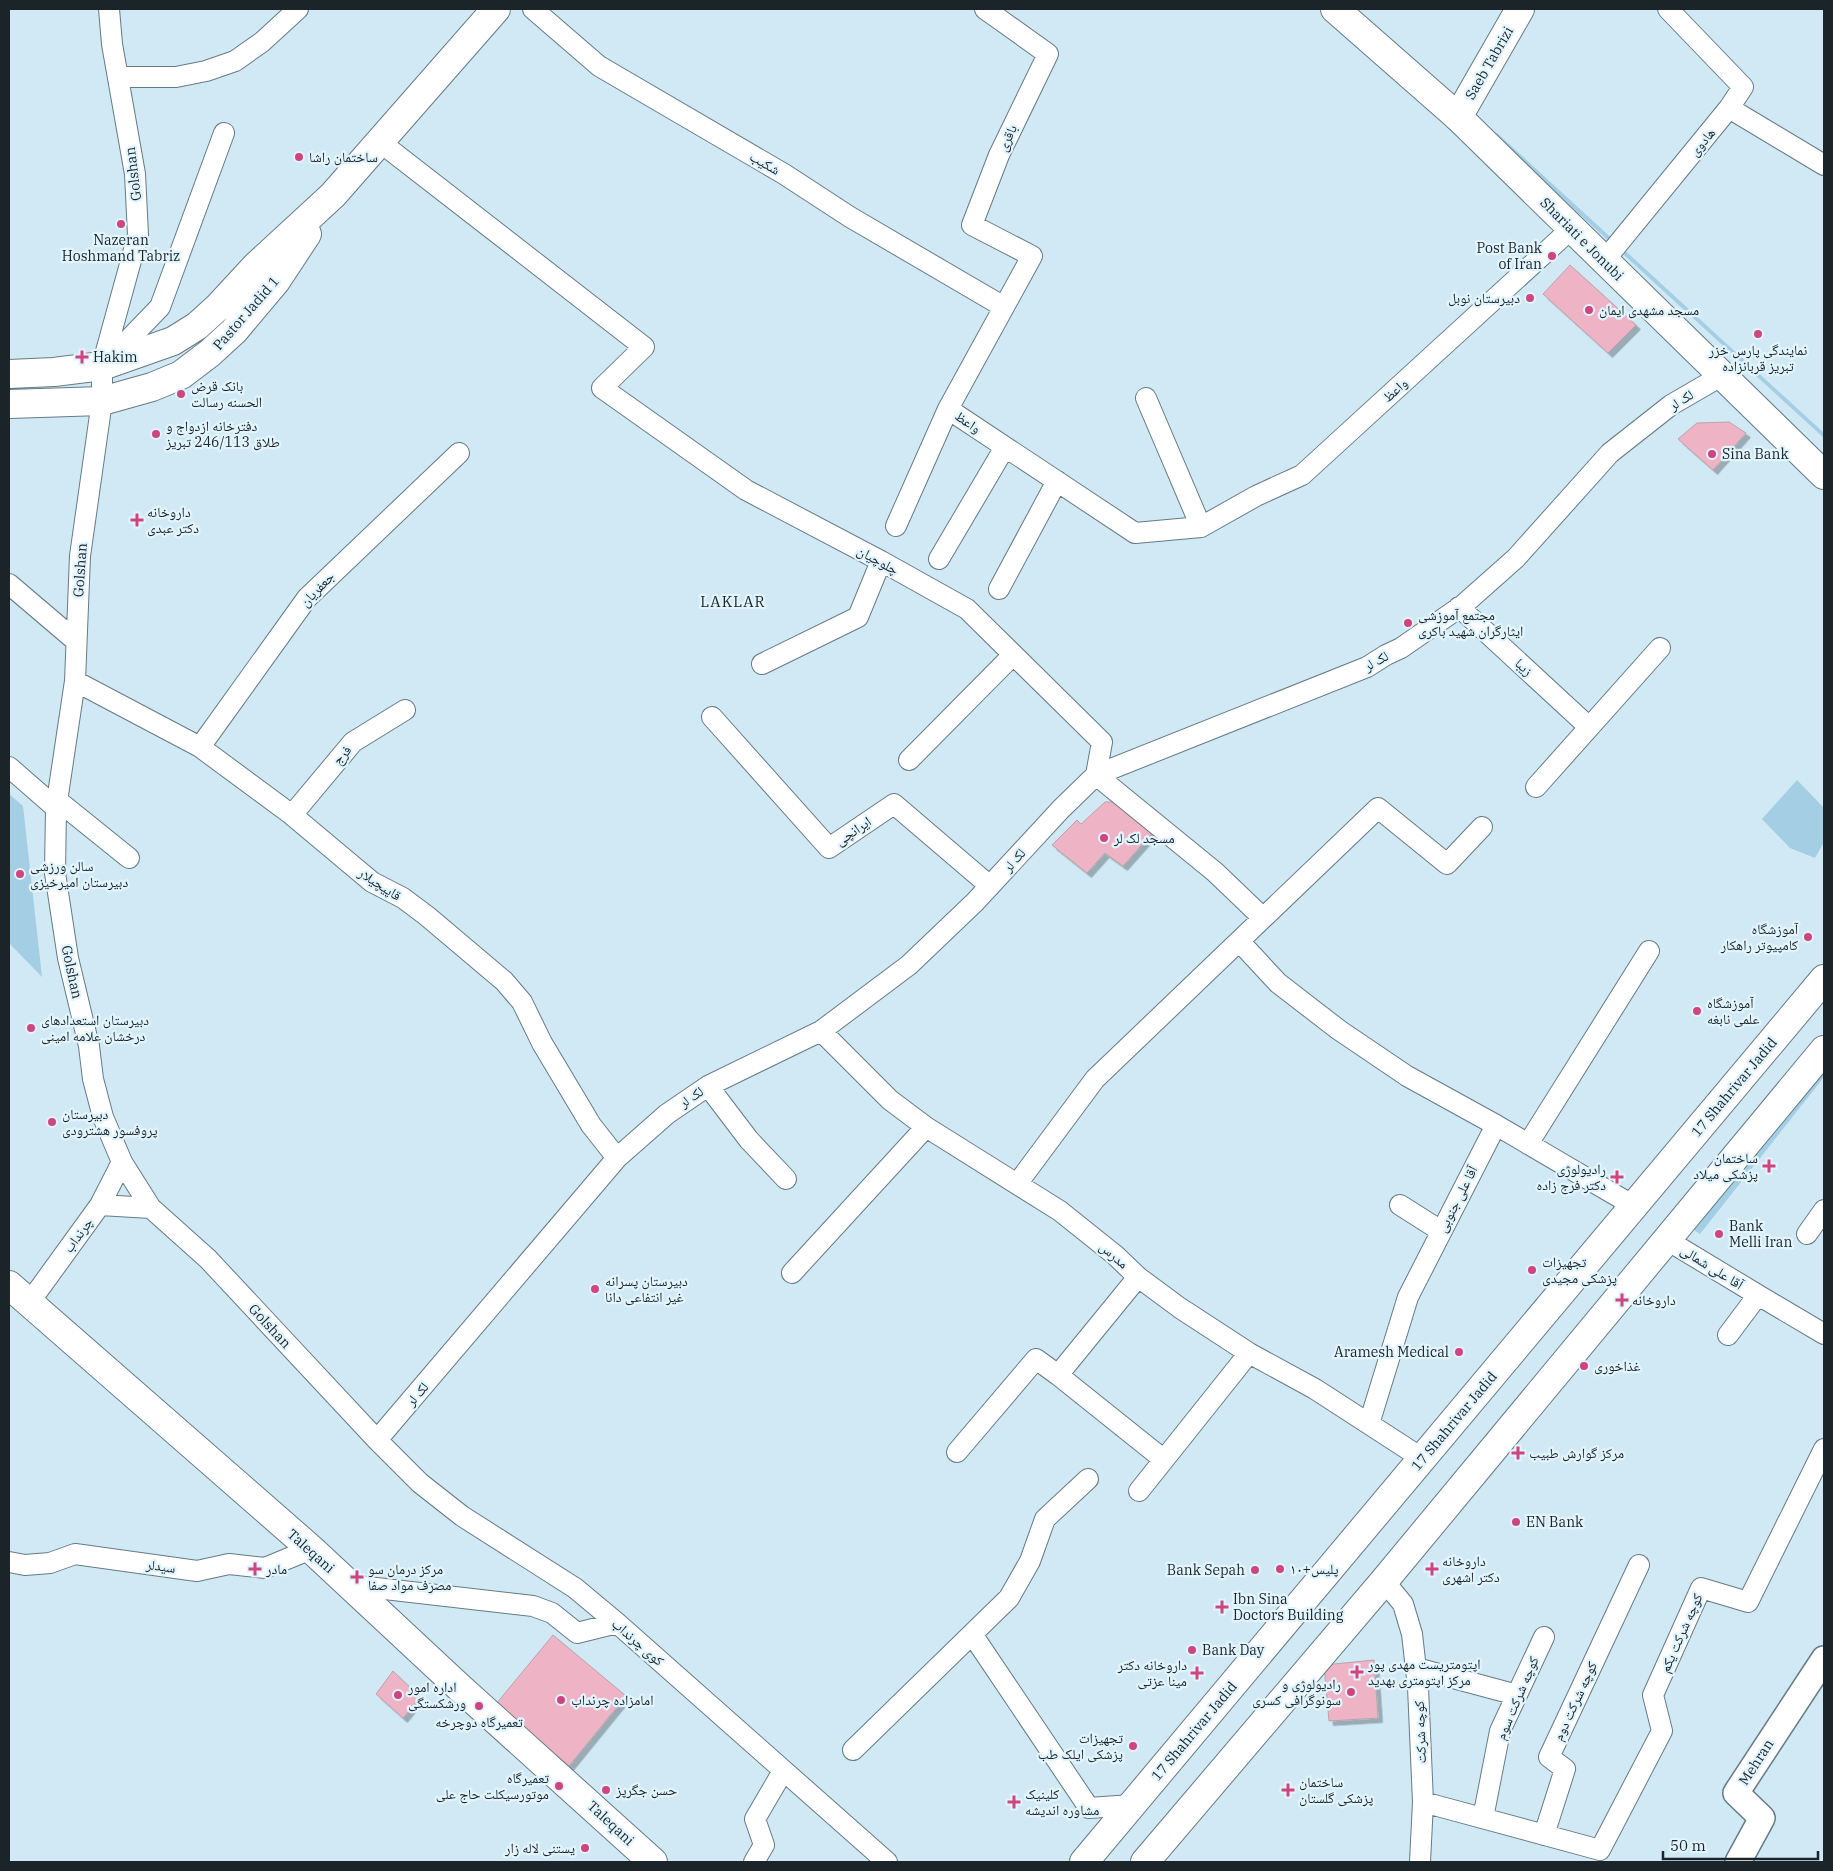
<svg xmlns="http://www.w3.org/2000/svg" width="1833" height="1871" font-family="'IBM Plex Serif','Noto Naskh Arabic',serif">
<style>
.green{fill:#a3cee3}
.building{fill:#eeb4c5;stroke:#bba3a9;filter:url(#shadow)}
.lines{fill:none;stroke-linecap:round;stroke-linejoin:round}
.minor-casing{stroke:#657b85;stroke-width:22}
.tertiary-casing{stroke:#657b85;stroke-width:28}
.secondary-casing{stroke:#657b85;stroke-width:30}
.primary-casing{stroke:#657b85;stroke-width:30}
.minor{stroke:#fff;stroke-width:20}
.tertiary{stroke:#fff;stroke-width:25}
.secondary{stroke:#fff;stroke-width:28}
.primary{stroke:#fff;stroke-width:28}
.poi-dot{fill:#cf457d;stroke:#e2f5ff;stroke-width:2}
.labels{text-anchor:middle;stroke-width:4.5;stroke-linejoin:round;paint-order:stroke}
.street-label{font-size:14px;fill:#1b2428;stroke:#e2f5ff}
.poi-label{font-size:14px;fill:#1b2428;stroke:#e2f5ff;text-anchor:start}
.neighbourhood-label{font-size:15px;letter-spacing:1px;fill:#1b2428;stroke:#e2f5ff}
</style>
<defs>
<filter id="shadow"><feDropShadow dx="4.5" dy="4.5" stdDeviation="0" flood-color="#0004"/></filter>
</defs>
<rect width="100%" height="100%" fill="#d1e9f5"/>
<!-- green -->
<path class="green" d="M1497,133L1824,433V438L1494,136Z
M1797,780L1824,808V842L1815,858L1790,848L1762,819Z
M9,794L23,806L42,977L9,943Z
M1824,1053V1077L1700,1234L1685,1224Z"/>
<!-- building -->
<path class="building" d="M1570,265L1636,325L1608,353L1543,294Z
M1729,422L1746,433L1713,470L1678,439L1697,423Z
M1105,802H1119L1155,830L1123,866L1105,853L1087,873L1052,845L1077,820L1081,824Z
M553,1635L626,1696L569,1766L496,1704Z
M1374,1660L1378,1718L1329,1721L1324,1665Z
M393,1671L420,1697L403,1718L376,1694Z"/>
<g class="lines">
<!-- minor casing -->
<g class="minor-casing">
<path id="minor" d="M109,9L112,44L135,174L138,235L102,366V401L80,556L75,681L56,808L55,873L68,958L89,1046L93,1079L103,1117L122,1162L151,1208L208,1259L377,1440L420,1483L462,1516L575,1588L617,1623L887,1862
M533,9L599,66L784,174L850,217L1004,307
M985,9L1048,54L999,155L972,225L1032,256L948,409L1135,533L1201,527
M1668,9L1743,87L1729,108
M118,77H176L206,71L235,61L262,42L298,9
M380,142L644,347L602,388L746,490L881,561L967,609L1102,742L1096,775L1215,872L1263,918
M1604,261L1729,108L1824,165
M106,363L160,307L224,133
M1146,398L1201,527L1256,496L1302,475L1571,229
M896,526L948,409
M939,559L1005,447
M9,584L76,641
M999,589L1057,481
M1459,607L1589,727
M762,664L858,617L881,561
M75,681L200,747L292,815L372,882L403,898L427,916L504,981L522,1002L542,1043L591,1125L617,1158
M712,717L829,848L894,804L990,886
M200,747L307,598L459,453
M909,760L1013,655
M9,767L56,808
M1536,787L1660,648
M57,800L129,858
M292,815L353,742L405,710
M1239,941L1278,983L1339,1030L1407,1076L1496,1125
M821,1031L890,1100L926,1127L1060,1211L1115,1255L1138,1277L1180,1308L1249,1353L1315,1389L1423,1459
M708,1086L749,1140L786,1179
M1528,1144L1649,951
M1017,1184L1095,1079L1378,808L1447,864L1482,827
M100,1205L151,1208
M1400,1205L1441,1231
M1807,1234L1824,1210
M1667,1240L1758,1295
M792,1273L926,1127
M29,1303L100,1205L122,1162
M1728,1335L1758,1295L1824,1334
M1058,1375L1163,1459
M1369,1424L1408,1297L1496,1125L1634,1206
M377,1440L617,1158L667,1114L708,1086L821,1031L909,965L975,902L1061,809L1096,775L1367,667L1386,655L1401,648L1463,605L1516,558L1610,453L1671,405L1721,376
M957,1452L1036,1359L1058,1375L1138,1277
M1139,1491L1249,1353
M9,1562L25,1565L50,1563L75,1554L197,1571L229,1564L265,1568L311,1549
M1384,1581L1403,1604L1412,1634L1418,1687L1423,1802L1420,1862
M350,1585L533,1606L552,1613L577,1633L617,1623
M972,1634L1089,1808L1132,1805
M1416,1668L1517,1695
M853,1750L1009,1598L1030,1561L1045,1519L1088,1479
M1423,1802L1600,1850L1662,1731L1653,1695L1701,1588L1748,1602L1824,1449
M1483,1818L1500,1731L1544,1637
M1544,1835L1565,1769L1549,1757L1639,1565
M754,1862L764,1845L755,1819L783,1771"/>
</g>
<!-- tertiary casing -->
<g class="tertiary-casing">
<path id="tertiary" d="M1738,1862L1762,1818L1736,1793L1824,1659"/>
</g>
<!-- secondary casing -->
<g class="secondary-casing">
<path id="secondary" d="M1458,117L1520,9"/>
</g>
<!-- primary casing -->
<g class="primary-casing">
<path id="primary" d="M1335,9L1458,117L1824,475
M9,374L54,372L102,366L173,341L197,326L219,306L256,266L333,195L496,9
M9,404L102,401L152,387L181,375L210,353L234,331L276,281L307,234
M9,1285L311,1549L458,1686L653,1862
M1084,1862L1824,979
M1145,1862L1384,1581L1824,1050"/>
</g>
<!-- minor -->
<use href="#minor" class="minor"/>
<!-- tertiary -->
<use href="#tertiary" class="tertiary"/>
<!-- secondary -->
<use href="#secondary" class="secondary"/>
<!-- primary -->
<use href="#primary" class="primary"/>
</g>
<!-- markers -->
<g class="poi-dot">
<circle cx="299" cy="157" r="5"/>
<circle cx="121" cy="224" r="5"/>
<circle cx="1552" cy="256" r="5"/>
<circle cx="1530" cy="298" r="5"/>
<circle cx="1589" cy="310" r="5"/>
<circle cx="1758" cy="334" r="5"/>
<path d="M79.5 349.5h5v5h5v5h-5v5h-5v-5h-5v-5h5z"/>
<circle cx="181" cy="394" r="5"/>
<circle cx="156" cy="434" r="5"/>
<circle cx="1712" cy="454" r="5"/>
<path d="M134.5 512.5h5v5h5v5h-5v5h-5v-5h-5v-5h5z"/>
<circle cx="1408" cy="623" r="5"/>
<circle cx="1104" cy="838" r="5"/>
<circle cx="20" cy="874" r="5"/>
<circle cx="1808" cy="937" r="5"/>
<circle cx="1697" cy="1011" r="5"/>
<circle cx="31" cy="1028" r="5"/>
<circle cx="52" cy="1122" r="5"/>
<path d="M1766.5 1158.5h5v5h5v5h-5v5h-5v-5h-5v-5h5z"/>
<path d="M1614.5 1169.5h5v5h5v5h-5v5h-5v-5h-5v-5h5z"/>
<circle cx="1719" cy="1234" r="5"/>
<circle cx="1532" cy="1270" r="5"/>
<circle cx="595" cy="1289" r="5"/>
<path d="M1619.5 1292.5h5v5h5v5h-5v5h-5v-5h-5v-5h5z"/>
<circle cx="1459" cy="1352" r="5"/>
<circle cx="1584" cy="1366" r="5"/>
<path d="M1515.5 1445.5h5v5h5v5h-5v5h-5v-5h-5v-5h5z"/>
<circle cx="1516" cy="1522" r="5"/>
<path d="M252.5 1561.5h5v5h5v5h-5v5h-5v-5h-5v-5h5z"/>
<circle cx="1280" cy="1569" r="5"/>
<path d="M1429.5 1561.5h5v5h5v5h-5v5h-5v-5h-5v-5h5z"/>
<circle cx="1255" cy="1570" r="5"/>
<path d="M354.5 1569.5h5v5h5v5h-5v5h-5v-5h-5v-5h5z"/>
<path d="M1219.5 1599.5h5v5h5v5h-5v5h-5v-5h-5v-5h5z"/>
<circle cx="1192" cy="1650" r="5"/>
<path d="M1354.5 1664.5h5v5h5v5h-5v5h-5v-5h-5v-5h5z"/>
<path d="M1194.5 1665.5h5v5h5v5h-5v5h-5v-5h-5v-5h5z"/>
<circle cx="1351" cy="1692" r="5"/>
<circle cx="398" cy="1695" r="5"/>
<circle cx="561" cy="1700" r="5"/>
<circle cx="479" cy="1706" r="5"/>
<circle cx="1133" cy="1746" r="5"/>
<circle cx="559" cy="1786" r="5"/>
<circle cx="606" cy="1790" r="5"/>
<path d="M1285.5 1782.5h5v5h5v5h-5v5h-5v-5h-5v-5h5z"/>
<path d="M1011.5 1794.5h5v5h5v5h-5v5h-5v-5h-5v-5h5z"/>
<circle cx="585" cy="1848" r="5"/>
</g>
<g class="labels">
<!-- street labels -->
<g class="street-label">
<text transform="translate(1489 63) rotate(-60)" y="5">Saeb Tabrizi</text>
<text transform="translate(1007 138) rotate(-65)" y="5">باقری</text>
<text transform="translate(1702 142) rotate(-50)" y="5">هادوی</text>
<text transform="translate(765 163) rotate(30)" y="5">شکیب</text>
<text transform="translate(133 174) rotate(-97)" y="5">Golshan</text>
<text transform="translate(1582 239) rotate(45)" y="5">Shariati e Jonubi</text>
<text transform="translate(246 313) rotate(-49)" y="5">Pastor Jadid 1</text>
<text transform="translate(1395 390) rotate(-42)" y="5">واعظ</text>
<text transform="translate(1681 400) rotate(-32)" y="5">لک لر</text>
<text transform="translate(968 422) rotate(34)" y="5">واعظ</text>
<text transform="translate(878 560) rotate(29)" y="5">چلوچیان</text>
<text transform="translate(80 570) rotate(-86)" y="5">Golshan</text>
<text transform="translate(317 589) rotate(-46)" y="5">جعفریان</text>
<text transform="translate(1376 661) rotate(-29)" y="5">لک لر</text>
<text transform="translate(1524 667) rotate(43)" y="5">زیبا</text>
<text transform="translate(342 755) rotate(-50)" y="5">فرج</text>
<text transform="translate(853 831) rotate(-34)" y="5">ایرانچی</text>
<text transform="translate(1014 860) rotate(-48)" y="5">لک لر</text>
<text transform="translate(380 884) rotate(33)" y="5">قاپیچیلار</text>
<text transform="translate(72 972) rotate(78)" y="5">Golshan</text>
<text transform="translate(1734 1087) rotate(-50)" y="5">17 Shahrivar Jadid</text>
<text transform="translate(691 1097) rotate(-34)" y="5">لک لر</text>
<text transform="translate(1457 1199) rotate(-63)" y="5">آقا علی جنوبی</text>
<text transform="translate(78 1235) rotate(-54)" y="5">چرنداب</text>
<text transform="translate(1114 1255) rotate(41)" y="5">مدرس</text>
<text transform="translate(1712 1267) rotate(32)" y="5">آقا علی شمالی</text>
<text transform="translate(270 1326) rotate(47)" y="5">Golshan</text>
<text transform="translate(417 1394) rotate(-49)" y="5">لک لر</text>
<text transform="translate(1454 1421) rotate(-50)" y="5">17 Shahrivar Jadid</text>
<text transform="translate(311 1551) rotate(42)" y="5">Taleqani</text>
<text transform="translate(161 1566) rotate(8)" y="5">سیدلر</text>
<text transform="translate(1681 1633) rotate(-66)" y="5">کوچه شرکت یکم</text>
<text transform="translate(638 1642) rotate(41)" y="5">کوی چرنداب</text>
<text transform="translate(1517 1698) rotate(-67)" y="5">کوچه شرکت سوم</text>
<text transform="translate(1575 1701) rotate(-65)" y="5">کوچه شرکت دوم</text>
<text transform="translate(1194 1731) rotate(-50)" y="5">17 Shahrivar Jadid</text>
<text transform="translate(1420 1732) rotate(-92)" y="5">کوچه شرکت</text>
<text transform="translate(1756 1762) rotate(-57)" y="5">Mehran</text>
<text transform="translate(611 1823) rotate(43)" y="5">Taleqani</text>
</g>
<!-- poi labels -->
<g class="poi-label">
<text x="309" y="162">ساختمان راشا</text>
<text x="121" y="245" text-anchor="middle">Nazeran<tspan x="121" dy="16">Hoshmand Tabriz</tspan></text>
<text x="1542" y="253" text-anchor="end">Post Bank<tspan x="1542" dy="16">of Iran</tspan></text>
<text x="1520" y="303" text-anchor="end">دبیرستان نوبل</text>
<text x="1599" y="315">مسجد مشهدی ایمان</text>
<text x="1758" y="355" text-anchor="middle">نمایندگی پارس خزر<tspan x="1758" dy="16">تبریز قربانزاده</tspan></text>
<text x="93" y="362">Hakim</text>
<text x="191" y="391">بانک قرض<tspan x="191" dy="16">الحسنه رسالت</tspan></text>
<text x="166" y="431">دفترخانه ازدواج و<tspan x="166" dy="16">طلاق 246/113 تبریز</tspan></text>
<text x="1722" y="459">Sina Bank</text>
<text x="147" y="517">داروخانه<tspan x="147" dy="16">دکتر عبدی</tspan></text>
<text x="1418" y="620">مجتمع آموزشی<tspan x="1418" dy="16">ایثارگران شهید باکری</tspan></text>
<text x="1114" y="843">مسجد لک لر</text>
<text x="30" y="871">سالن ورزشی<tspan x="30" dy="16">دبیرستان امیرخیزی</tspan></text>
<text x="1798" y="934" text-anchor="end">آموزشگاه<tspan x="1798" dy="16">کامپیوتر راهکار</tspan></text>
<text x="1707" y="1008">آموزشگاه<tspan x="1707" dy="16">علمی نابغه</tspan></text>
<text x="41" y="1025">دبیرستان استعدادهای<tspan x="41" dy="16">درخشان علامه امینی</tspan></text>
<text x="62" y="1119">دبیرستان<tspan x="62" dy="16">پروفسور هشترودی</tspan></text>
<text x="1758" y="1163" text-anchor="end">ساختمان<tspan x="1758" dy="16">پزشکی میلاد</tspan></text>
<text x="1606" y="1174" text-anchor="end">رادیولوژی<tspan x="1606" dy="16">دکتر فرج زاده</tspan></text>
<text x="1729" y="1231">Bank<tspan x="1729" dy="16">Melli Iran</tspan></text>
<text x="1542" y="1267">تجهیزات<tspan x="1542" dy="16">پزشکی مجیدی</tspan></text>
<text x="605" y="1286">دبیرستان پسرانه<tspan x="605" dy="16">غیر انتفاعی دانا</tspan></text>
<text x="1632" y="1305">داروخانه</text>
<text x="1449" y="1357" text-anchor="end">Aramesh Medical</text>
<text x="1594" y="1371">غذاخوری</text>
<text x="1529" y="1458">مرکز گوارش طبیب</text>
<text x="1526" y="1527">EN Bank</text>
<text x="1442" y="1566">داروخانه<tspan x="1442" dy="16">دکتر اشهری</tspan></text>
<text x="266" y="1574">مادر</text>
<text x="368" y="1574">مرکز درمان سو<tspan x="368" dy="16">مصرف مواد صفا</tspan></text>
<text x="1290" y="1574">پلیس+۱۰</text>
<text x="1245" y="1575" text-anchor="end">Bank Sepah</text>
<text x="1233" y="1604">Ibn Sina<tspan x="1233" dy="16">Doctors Building</tspan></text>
<text x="1202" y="1655">Bank Day</text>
<text x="1368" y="1669">اپتومتریست مهدی پور<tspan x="1368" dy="16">مرکز اپتومتری بهدید</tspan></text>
<text x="1187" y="1670" text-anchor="end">داروخانه دکتر<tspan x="1187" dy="16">مینا عزتی</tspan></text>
<text x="1341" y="1689" text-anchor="end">رادیولوژی و<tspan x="1341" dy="16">سونوگرافی کسری</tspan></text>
<text x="408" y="1692">اداره امور<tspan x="408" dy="16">ورشکستگی</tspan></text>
<text x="571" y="1705">امامزاده چرنداب</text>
<text x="479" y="1727" text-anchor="middle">تعمیرگاه دوچرخه</text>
<text x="1123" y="1743" text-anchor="end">تجهیزات<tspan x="1123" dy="16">پزشکی ایلک طب</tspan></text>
<text x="549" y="1783" text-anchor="end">تعمیرگاه<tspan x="549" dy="16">موتورسیکلت حاج علی</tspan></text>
<text x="1299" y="1787">ساختمان<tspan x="1299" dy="16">پزشکی گلستان</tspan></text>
<text x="616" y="1795">حسن جگرپز</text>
<text x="1025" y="1799">کلینیک<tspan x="1025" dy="16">مشاوره اندیشه</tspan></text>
<text x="575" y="1853" text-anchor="end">یستنی لاله زار</text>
</g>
<!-- neighbourhood labels -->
<g class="neighbourhood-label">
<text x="733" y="607">LAKLAR</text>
</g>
</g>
<!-- border -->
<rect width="1833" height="1871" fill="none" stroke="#1b2428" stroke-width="20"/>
<!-- scale -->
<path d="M1663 1851v8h155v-8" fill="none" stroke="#1b2428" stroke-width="2.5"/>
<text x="1670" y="1851" font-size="15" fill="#1b2428" stroke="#e2f5ff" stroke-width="4" paint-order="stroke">50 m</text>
</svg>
